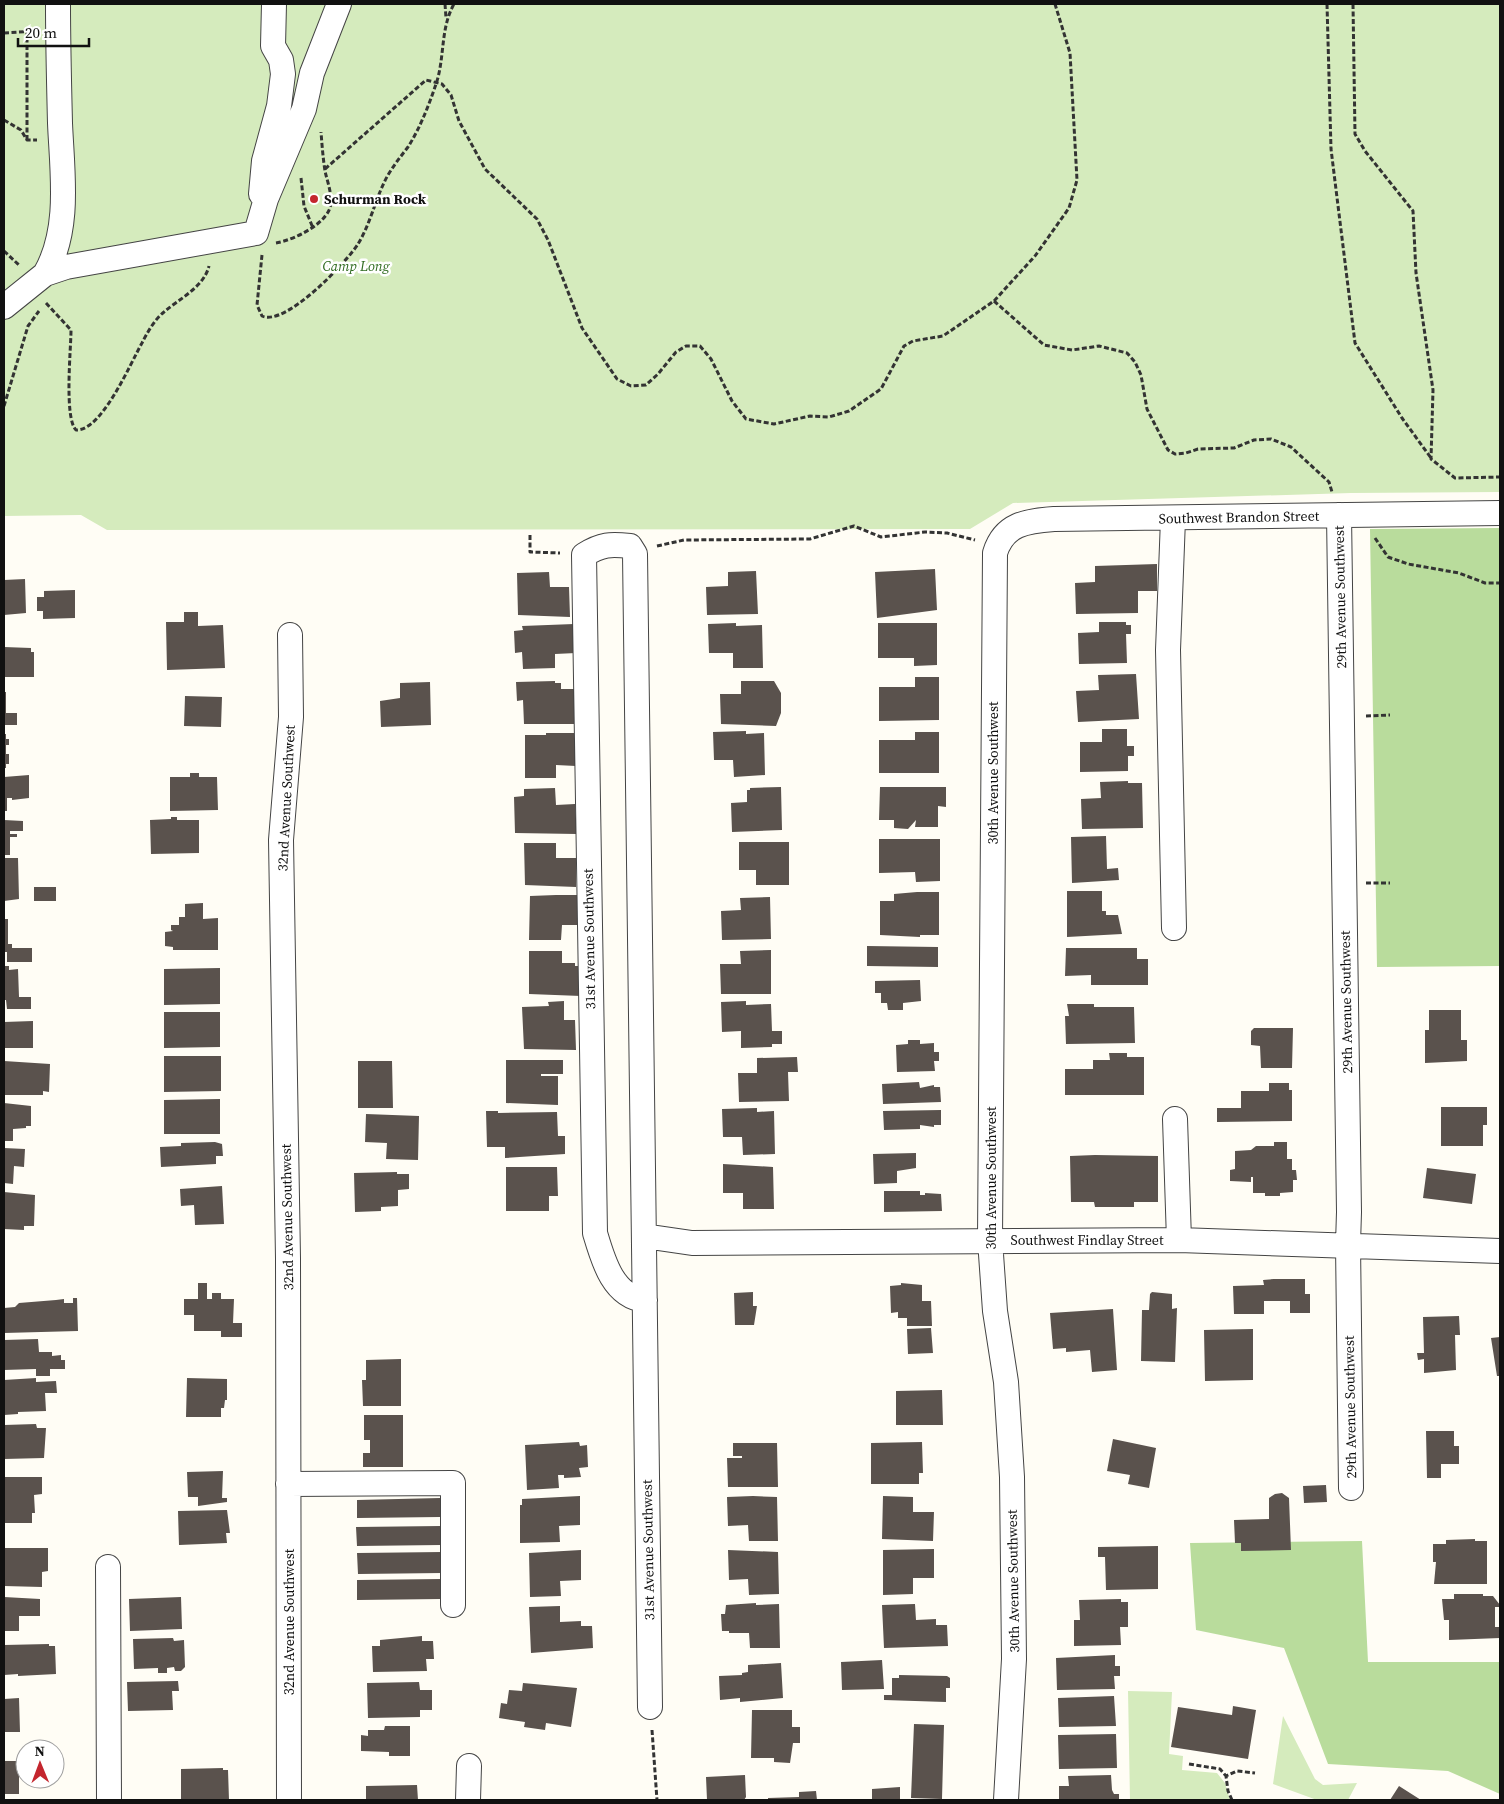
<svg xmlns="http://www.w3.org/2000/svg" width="1504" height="1804" font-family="'Source Serif 4',serif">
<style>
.green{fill:#d5ebbd}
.forest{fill:#b9dc9c}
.building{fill:#5a524d}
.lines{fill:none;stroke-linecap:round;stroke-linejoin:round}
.minor-casing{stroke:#444;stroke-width:26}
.path{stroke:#333;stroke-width:3;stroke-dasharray:5 2.5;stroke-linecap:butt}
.minor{stroke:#fff;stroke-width:24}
.poi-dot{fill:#c4262e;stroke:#fff;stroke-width:2}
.labels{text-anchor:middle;stroke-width:5;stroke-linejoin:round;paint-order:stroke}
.poi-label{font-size:14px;font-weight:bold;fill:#111;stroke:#fff;text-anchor:start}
.park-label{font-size:14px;font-style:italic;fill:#2f6b1f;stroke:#fff}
.street-label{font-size:14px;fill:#111;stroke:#fff}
</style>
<rect width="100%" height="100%" fill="#fffdf5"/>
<!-- green -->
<path class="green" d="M4,4H1500V492L1351,493L1013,503L970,529L107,530L81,515L4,516Z
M1128,1691L1172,1692L1169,1754L1183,1756L1182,1770L1217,1773L1225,1783L1230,1800H1130Z
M1283,1716L1315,1779L1323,1785L1357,1783L1348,1800H1317L1273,1784Z"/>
<!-- forest -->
<path class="forest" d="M1500,528V966L1377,967L1370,529Z
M1362,1541L1368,1662H1500V1794L1448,1771L1328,1764L1284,1648L1196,1630L1190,1543Z"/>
<!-- building -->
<path class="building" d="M1157,564V591H1138V613L1076,614L1075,583L1095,582V566Z
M935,569L937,610L877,618L875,572Z
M756,571L758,614L707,615L706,587L728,586V572Z
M549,572L550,587H569L570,617L518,615L517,573Z
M25,579L26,613L4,615V580Z
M75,590V618L43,619V611H37V597H44V591Z
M184,612H198V626L223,625L225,668L167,670L166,622H184Z
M1099,622H1126V625H1131V634H1126L1127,663L1079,664L1078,633L1099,632Z
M736,623V626L762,625L763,668H733V653H709L708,624Z
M878,623H937V665L914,666V658H878Z
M574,624L576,653L555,654V668L523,669L522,652L515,653L514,631L523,630L522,626Z
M4,647L31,648V652H34V677H4Z
M1136,674L1139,719L1078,722L1076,691L1099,690L1098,675Z
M915,677H939V720L879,721V687H915Z
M555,681V683H561V689H575L576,724H524L523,700L517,701L516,682Z
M741,681H774L781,693V713L776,726L721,724L720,694H741Z
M430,682L431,725L381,727L380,701L400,698V683Z
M4,692H6V713H17V725H4Z
M185,696L222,697L221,727L184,726Z
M1102,729H1127V746H1134V756H1128V771L1080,772V742H1102Z
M746,731V734L764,733L765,775L734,777L733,760H714L713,732Z
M915,732H939V773H879V740H915Z
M546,733H576V766L556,765V778H525V735H546Z
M4,734H6V739H9V745H6V754H9V764H6V768H4Z
M190,773H199V777H217L218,810L170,811V777H190Z
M29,775V798L12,800V798H7V811H4V777Z
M1128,781V783H1142L1143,828L1082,829L1081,799L1101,798L1100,782Z
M781,787L782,830L732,832L731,803L747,802V790H750V788Z
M880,787H946V807L938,806V827H915L916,820L908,829L894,828V820H879Z
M555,788L556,805L575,804L577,834L515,833L514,797L524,796V789Z
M171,817H177V820H199V853L151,854L150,820L171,819Z
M4,820L23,821V831H10V834H17V837H10V855H4Z
M1106,836L1107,869L1118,868L1119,880L1072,883L1071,837Z
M879,839H940V881L916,882L915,872L879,873Z
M739,842H789V885H756V870H739Z
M524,843H556V858H576V887L525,885Z
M4,858H18L19,899L4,901Z
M34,887H56V901H34Z
M1067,891H1102V911H1106V915H1118L1122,934L1067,937Z
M917,892H939V935H920V937L880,935V901H894V894Z
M556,895H581V925H562L561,940H529L530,896Z
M770,897L771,939L722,940L721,911L741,910L740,898Z
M203,903V919L218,918V950H173V947L165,946V932L173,931L171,930V925H179V917H185V904Z
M4,919H8V944H12V948H32V962H7V952H4Z
M867,946L938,947V967L867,966Z
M1066,948H1137V959H1148V985H1091V975L1065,976Z
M771,950V994H721L720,964H741L740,951Z
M529,951H562V963H575V966H581V996L529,994Z
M4,966H9V970L18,969L19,997H31V1009H7L6,1000H4Z
M220,968V1004L164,1005V969Z
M920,980L921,1001L903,1003V1010H888L887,1003H881V993H875V981Z
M564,1001V1020H575L576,1050L524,1049L522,1007L549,1006L548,1002Z
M746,1001V1005L771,1004L772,1031H782V1044H772V1047L741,1048V1031L722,1032L721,1002Z
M1067,1004H1094V1007H1134L1135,1043L1066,1044L1065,1016H1069Z
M1429,1010H1461V1040H1467V1061L1425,1063V1030H1429Z
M164,1012H220V1047L164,1048Z
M33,1021V1048H4V1022Z
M1254,1028H1293L1292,1068H1261L1260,1046L1251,1045V1031Z
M908,1040H920V1044L934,1043V1052H939V1061H934L935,1071L897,1072L896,1045L908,1044Z
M1109,1053H1127V1057H1144V1095H1065V1069H1093V1060H1110Z
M164,1056H221V1091L164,1092Z
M797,1057L798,1072H788L789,1101L739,1102L738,1073H757V1058Z
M506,1060H563V1074H541V1076H558V1105L506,1103Z
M4,1061L50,1064L49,1092L43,1091V1095H4Z
M358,1061H392L393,1108H358Z
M919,1082L920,1088L934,1085V1087H940L941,1102L883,1104L882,1084Z
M1269,1083H1289V1090H1292V1121L1217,1122V1108H1241V1091H1269Z
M220,1099V1134H164V1100Z
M4,1103L31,1106V1126H26V1128L13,1129V1141H4Z
M1441,1107H1487V1125H1483V1146H1441Z
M757,1108V1112L774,1111L775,1154L743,1155L742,1137H723L722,1109Z
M941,1110V1125H934V1127L920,1125V1129L884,1130L883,1111Z
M486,1111H498V1113L557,1112L558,1136H565V1154L505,1158V1147H487Z
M366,1114L419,1116L418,1160L386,1159L387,1143L365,1142Z
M215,1142L222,1144L223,1156H216V1164L161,1167L160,1147L181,1146V1143Z
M1274,1142H1287V1159H1292V1170H1296L1297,1180H1293V1192L1280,1193V1196H1265V1193H1253V1177H1251V1182L1230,1181V1170L1235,1169V1151L1251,1150L1256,1146H1274Z
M4,1148L25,1149L24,1167L14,1166L13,1184L4,1183Z
M916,1153V1168L897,1171V1183L874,1184L873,1154Z
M1095,1155L1158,1156V1202H1134V1207H1095L1094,1202H1071L1070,1156Z
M723,1164L773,1167L774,1209H743V1193H723Z
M506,1167H557L558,1196H549V1211H506Z
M1427,1168L1476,1174L1472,1204L1423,1198Z
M397,1172V1174H409V1189L398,1190V1206L381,1207V1211L355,1212L354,1173Z
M222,1186L224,1224L195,1225L194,1205L181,1206L180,1189Z
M884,1191H920V1195H925V1193L941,1194L942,1211L884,1212Z
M4,1192L35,1195L34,1226H24V1230L4,1229Z
M1274,1279H1305V1294H1310V1313H1290V1301H1264V1314H1234L1233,1286L1264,1285L1263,1280Z
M198,1283H207V1299H212V1293H221V1299H234L233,1323H242V1337H221V1331H194V1315H184V1299H198Z
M901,1283L922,1285V1301H931L932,1326H907V1318H898V1312L891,1313L890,1286L901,1285Z
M753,1292V1306H757L754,1325H735L734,1293Z
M1152,1292L1172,1294V1309L1177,1308L1175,1362L1141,1361L1142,1310H1149L1150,1294Z
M73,1298H77L78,1331L4,1333V1308L15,1307L19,1303L56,1300L64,1299V1303H73Z
M1113,1309L1117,1370L1092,1372L1090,1350L1066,1352V1348L1053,1349L1050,1313Z
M1459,1316L1460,1335H1455L1456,1370L1424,1373V1359L1418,1360L1417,1353H1424L1423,1317Z
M931,1328L933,1353L908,1354L907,1329Z
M1253,1329V1380L1205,1381L1204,1330Z
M1500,1337V1376H1497L1491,1338Z
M38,1339L39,1352H52V1356L61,1355V1360H65V1369H50V1376H36V1369L4,1370V1340Z
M401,1359V1406H363L362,1380H366V1360Z
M36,1378V1382L56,1381L57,1393H45L46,1411L18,1412V1414L4,1415V1380Z
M187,1378L227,1379V1400H225L224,1408H221V1417H186Z
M942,1390L943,1425H896V1391Z
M364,1415H403V1467H363V1453H370V1440H364Z
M36,1424L37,1428H46L44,1458L4,1459V1425Z
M1426,1431H1454V1446H1459V1464H1441V1478H1427Z
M1113,1439L1156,1448L1149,1488L1128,1484L1130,1475L1107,1471Z
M579,1442L580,1446L587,1445L588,1467L579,1468L581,1477L564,1478V1475H558L559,1488L527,1490L525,1445Z
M922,1442L923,1473H919V1484H871V1443Z
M733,1443H777L778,1487H728L727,1458H742V1456H733Z
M223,1471L222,1498H227V1502L198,1506V1497H188L187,1472Z
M4,1477H42V1494L34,1495L35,1513H32V1523H4Z
M1326,1485L1327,1502L1304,1503L1303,1486Z
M1282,1493L1289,1498L1291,1550L1241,1551V1543H1235L1234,1520L1269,1519V1498L1275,1494Z
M580,1496V1525L559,1526L560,1542L520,1543V1505H522V1499Z
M753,1496L777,1497L778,1541H749L748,1525L728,1526L727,1497Z
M883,1496L913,1497V1512H934L933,1541L882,1539Z
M440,1498V1517L357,1518V1500Z
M227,1510L230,1533H226L227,1543L179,1545L178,1511Z
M441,1526V1545L357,1546L356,1527Z
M1475,1539V1541H1487V1584H1434L1436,1562H1433V1544H1446V1540Z
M1158,1546V1589L1106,1590L1105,1557H1098V1547Z
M4,1548H48V1571L42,1572V1587L4,1586Z
M934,1549V1578H913V1594L883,1595V1550Z
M581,1550V1580L560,1581L561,1596L530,1597L529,1553Z
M728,1550L778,1552L779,1594L749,1595L748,1579L729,1580Z
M442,1552V1573L358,1574L357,1553Z
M441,1579V1599L357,1600V1580Z
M1454,1594H1483V1596H1493L1500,1605V1607H1495V1627H1500V1638L1449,1640V1620H1444L1442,1599H1454Z
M4,1597L40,1599V1616H19V1631H4Z
M181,1597L182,1629L130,1631L129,1599Z
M1121,1599V1602H1128V1627H1120L1121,1645L1074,1646V1620H1080L1079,1600Z
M756,1603V1605L779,1604L780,1648H750L749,1633H729V1631H722L721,1614H725L726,1605Z
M915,1604L916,1620L936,1619V1625H947L948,1646L884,1648L882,1605Z
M560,1606V1622L581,1621V1626H592L593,1648L531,1653L529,1607Z
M422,1636V1641H433L434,1659H426L427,1671L373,1672L372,1646H380V1640Z
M173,1638L174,1641L184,1640L185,1667L181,1671H175L174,1667L167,1668V1673H158V1668L134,1669L133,1639Z
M49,1644V1646H55L56,1674L18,1676V1674L4,1675V1645Z
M1115,1655V1666H1120V1676H1114L1115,1689L1057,1690L1056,1658Z
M882,1660L884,1689L842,1690L841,1662Z
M781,1663L783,1698L740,1702V1698L720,1700L719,1676L742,1675V1673L748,1672V1665Z
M899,1675L947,1676L950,1678V1688H946V1702L884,1700V1695H892V1678H899Z
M178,1681L179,1691H172L173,1710L128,1711L127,1682Z
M419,1682L420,1690H432V1710H420V1717L368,1718L367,1683Z
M523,1683L577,1688L571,1727L546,1723L545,1730L524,1727L525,1722L499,1718L501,1703L507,1704L509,1690L522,1691Z
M1114,1696L1116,1726L1059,1727L1058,1698Z
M19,1698L20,1732H4V1699Z
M1233,1706L1256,1710L1248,1759L1171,1747L1178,1707L1232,1715Z
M752,1710H792V1727H800V1743H793L790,1763L774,1762V1758H751Z
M914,1724L944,1725L942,1799L911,1798Z
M385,1726H410V1756H389V1752L361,1751V1735L368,1736V1730H384Z
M1116,1734L1117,1768L1059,1769L1058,1735Z
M4,1761H25V1772H19V1794H4Z
M223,1768V1770H228L229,1800H181V1769Z
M745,1775L746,1797L744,1800H707L706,1777Z
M1111,1775L1112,1790L1114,1794H1119V1800H1059V1786H1069L1068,1776Z
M417,1785L418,1800H366V1786Z
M1399,1786L1421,1800H1390Z
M900,1787V1800H872V1789Z
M816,1791L817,1800H768V1798L799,1797V1792Z"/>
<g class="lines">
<!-- minor casing -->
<g class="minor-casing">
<path id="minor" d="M261,194L264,161L279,106L283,74L281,60L273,46L274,4
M256,233L266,199L304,109L312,73L339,4
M45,274C71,229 62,172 60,123C59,83 58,44 58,4
M4,307L45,274L66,267L256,233
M1339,515L1349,1212L1348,1244L1351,1488
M1173,519L1168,650L1174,928
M1175,1119L1179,1240
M644,1236L692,1243L1179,1240L1500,1251
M645,1300C613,1297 603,1260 595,1233L584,555C602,544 610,544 630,546L635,554L650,1707
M288,1484L453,1483V1605
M108,1567L109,1800
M289,1800L288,1258L281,840L291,717L290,635
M468,1800L469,1766
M1006,1800L1014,1659L1012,1477L1006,1382L995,1311L990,1240L995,553C1004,524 1026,521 1054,519L1500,513"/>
</g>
<!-- path -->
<path class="path" d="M445,4L446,18
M1327,4L1331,149L1355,343L1402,418L1431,458
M1353,4L1355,134L1365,151L1413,211L1416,273L1433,390L1431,459L1455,478L1500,477
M4,33L35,31
M4,120L21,130L27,140H37
M27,140V32
M325,169L426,80L442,84L451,95L459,121L485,169L537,219L548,240L582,328L617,379L631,386L646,385L658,374L676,352L686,346H700L711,359L732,401L746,419L774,424L810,416L829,417L849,411L881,389L904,346L913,341L943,336L994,301L1035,256L1069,208L1077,180L1070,53L1055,4
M301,178L304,206L313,228
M276,243C294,240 332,222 331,201C331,191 327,180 325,171C323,158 322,145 321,132
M4,251L20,266
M262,255L257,305L262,316C285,327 346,263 358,244C371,223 376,196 388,175C394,165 401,156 408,147C420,128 429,105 436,84C445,58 440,29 454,4
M994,301L1044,345L1072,350L1099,346L1127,353L1135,362L1141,375L1147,409L1168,450L1175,454L1186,453L1198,449L1234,448L1254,440L1271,439L1291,447L1329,482L1332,492
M46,303L71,330C71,349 64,418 76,430C102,431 130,364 142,343C147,333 155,319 164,312C179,299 204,287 209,266
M4,406L28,326L39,311
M530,535V552L560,553
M1375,538L1388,557L1408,564L1459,573L1485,583H1500
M657,546L684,540L810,539L854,526L881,537L925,532L947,533L975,540
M1366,716L1390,715
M1366,883H1390
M652,1730L657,1800
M1189,1764L1220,1769L1226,1776
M1232,1800L1228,1791L1226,1776L1237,1771L1255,1773"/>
<!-- minor -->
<use href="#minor" class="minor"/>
</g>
<!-- markers -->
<circle class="poi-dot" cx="314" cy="199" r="5"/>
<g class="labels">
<!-- poi labels -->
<g class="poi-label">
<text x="324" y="204">Schurman Rock</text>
</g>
<!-- park labels -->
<g class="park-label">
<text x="356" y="271">Camp Long</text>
</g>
<!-- street labels -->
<g class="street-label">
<text transform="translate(1239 517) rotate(-1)" y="5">Southwest Brandon Street</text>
<text transform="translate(1340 597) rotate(-91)" y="5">29th Avenue Southwest</text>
<text transform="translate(993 773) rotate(-90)" y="5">30th Avenue Southwest</text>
<text transform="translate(286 798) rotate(-87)" y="5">32nd Avenue Southwest</text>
<text transform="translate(589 939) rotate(-91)" y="5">31st Avenue Southwest</text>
<text transform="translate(1346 1002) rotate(-91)" y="5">29th Avenue Southwest</text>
<text transform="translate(991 1178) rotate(-90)" y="5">30th Avenue Southwest</text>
<text transform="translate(287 1217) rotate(-91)" y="5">32nd Avenue Southwest</text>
<text x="1087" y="1245">Southwest Findlay Street</text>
<text transform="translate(1350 1407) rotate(-91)" y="5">29th Avenue Southwest</text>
<text transform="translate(648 1550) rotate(-91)" y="5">31st Avenue Southwest</text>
<text transform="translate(1013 1581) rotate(-91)" y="5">30th Avenue Southwest</text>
<text transform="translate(289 1622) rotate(-90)" y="5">32nd Avenue Southwest</text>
</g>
</g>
<!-- border -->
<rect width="1504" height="1804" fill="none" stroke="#111111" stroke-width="10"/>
<!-- north arrow -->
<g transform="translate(40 1764) rotate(359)"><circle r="24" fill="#ffffff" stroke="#a0a0a0"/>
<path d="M0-4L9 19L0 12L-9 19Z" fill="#c4262e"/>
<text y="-8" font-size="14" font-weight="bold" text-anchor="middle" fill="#111111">N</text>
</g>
<!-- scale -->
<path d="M18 38v8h71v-8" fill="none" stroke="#111111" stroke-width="2.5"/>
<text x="25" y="38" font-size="15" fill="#111111" stroke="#ffffff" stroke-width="4" paint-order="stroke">20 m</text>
</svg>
